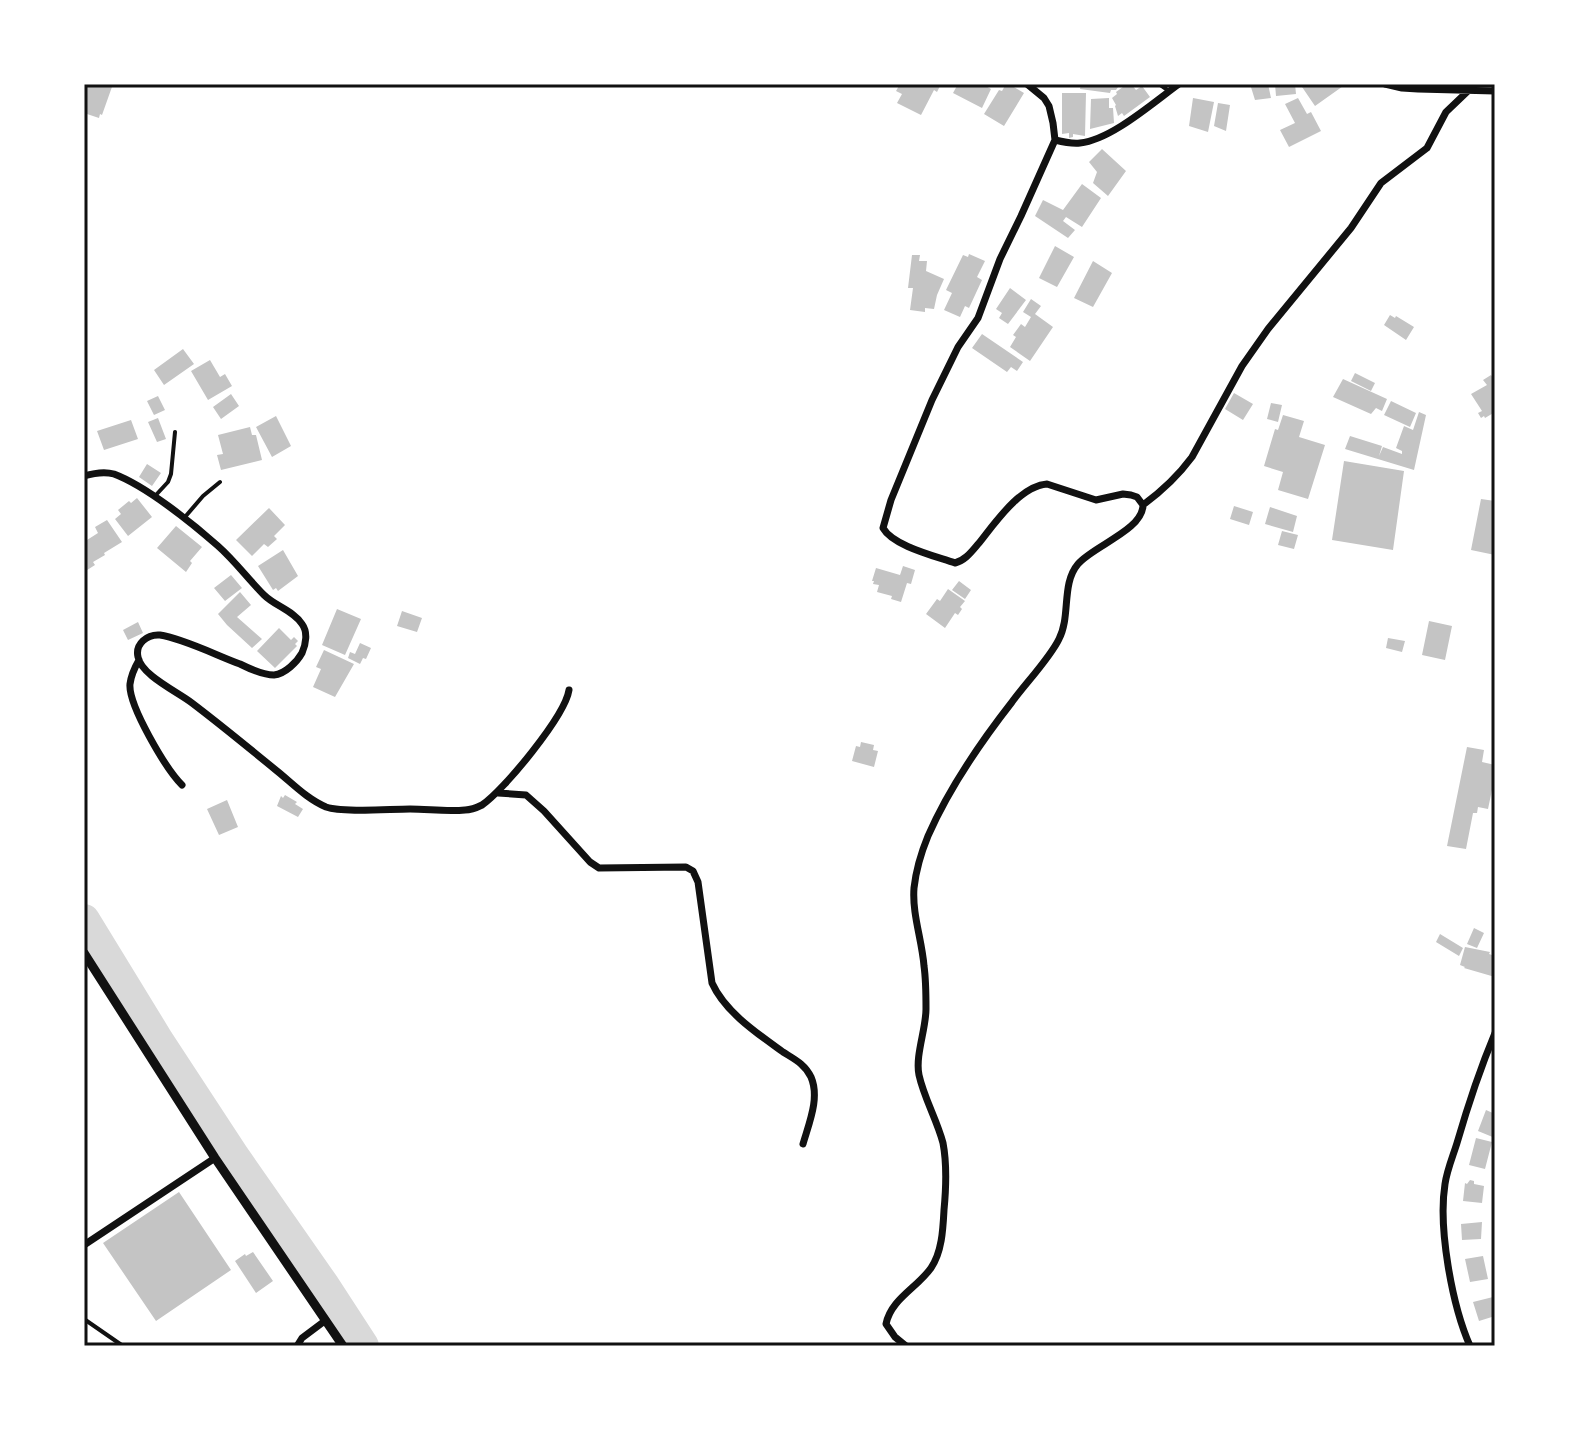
<svg xmlns="http://www.w3.org/2000/svg" width="1579" height="1430" font-family="'Varela Round',sans-serif">
<style>
.lines{fill:none;stroke-linecap:round;stroke-linejoin:round}
.river{stroke:#d9d9d9;stroke-width:32}
.building{fill:#c4c4c4}
.service{stroke:#111;stroke-width:4}
.minor{stroke:#111;stroke-width:7}
.tertiary{stroke:#111;stroke-width:9}
.neatline{fill:none;stroke:#111;stroke-width:3}
</style>
<rect width="100%" height="100%" fill="#fff"/>
<g class="lines">
<!-- river -->
<path class="river" d="M84,920L158,1041L234,1157L324,1286L363,1346"/>
</g>
<!-- building -->
<path class="building" d="M86,84H113L102,115L100,114L99,118L84,113Z
M900,84H941L937,92L934,90L921,115L897,103L902,94L896,91Z
M958,84H982L991,89L982,108L953,93Z
M1006,84H1009L1024,93L1004,126L984,114L999,90L1002,91Z
M1081,84H1120L1116,90H1111L1110,93L1080,89Z
M1127,84H1131L1136,90L1142,86L1150,97L1124,116L1122,113L1118,116L1115,106L1116,105L1112,98L1117,94L1116,92Z
M1250,84H1268L1271,98L1255,100Z
M1275,84H1295L1296,94L1276,96Z
M1300,84H1346L1315,106Z
M1062,93H1086L1085,136L1073,134V137L1069,138V133L1062,134Z
M1109,98V108H1113L1114,123L1090,129L1091,99Z
M1193,98L1214,102L1208,132L1189,126Z
M1298,98L1307,114L1311,112L1321,131L1289,147L1280,130L1295,123L1285,104Z
M1218,103L1230,105L1226,131L1214,126Z
M1102,149L1126,171L1108,196L1093,183L1097,172L1089,162Z
M1082,184L1101,198L1082,227L1066,217L1063,221L1075,230L1068,238L1035,216L1043,200L1063,210Z
M1055,246L1074,257L1057,287L1039,278Z
M969,254L985,261L977,277L982,280L969,308L965,306L960,317L944,310L952,293L946,290L963,255L968,257Z
M912,255H920L919,261H927L926,271L944,279L937,295L934,309L925,308V312L910,310L913,288H908Z
M1093,261L1112,273L1093,307L1074,298Z
M1010,288L1026,300L1008,324L999,318L1002,313L996,309Z
M1031,299L1041,306L1035,314L1053,327L1030,361L1010,347L1016,337L1013,335L1021,324L1025,327L1031,317L1023,312Z
M1390,315L1395,318L1396,316L1414,327L1406,340L1384,325Z
M982,334L1023,362L1017,371L1011,367L1007,372L972,348Z
M183,349L194,364L164,385L154,370Z
M210,360L220,377L225,374L232,386L208,400L191,371Z
M1355,373L1375,383L1371,391L1351,381Z
M1491,375L1495,381V412L1485,418L1484,416L1481,418L1478,413L1482,411L1471,394L1487,385L1483,380Z
M1343,379L1387,399L1382,411L1376,408L1371,414L1333,397Z
M1234,393L1253,404L1243,420L1225,409Z
M231,394L239,406L221,419L213,407Z
M158,396L165,410L154,415L147,401Z
M1391,401L1416,413L1410,427L1384,415Z
M1271,403L1282,405L1278,422L1267,419Z
M1419,412L1426,415L1414,470L1345,449L1350,436L1382,446L1379,456L1383,447L1402,454V451L1396,448L1404,426L1413,430Z
M1283,415L1304,421L1299,437L1325,445L1308,499L1278,490L1283,472L1264,466L1275,429L1278,430Z
M276,416L291,446L272,457L256,427Z
M158,418L166,439L157,442L148,422Z
M131,420L138,439L104,450L97,431Z
M250,427L252,435H256L262,460L221,470L217,455L223,454L218,435Z
M1344,461L1404,471L1393,550L1332,540Z
M147,464L161,473L152,486L139,477Z
M137,498L152,517L128,536L115,519L121,514L118,510L129,501L131,503Z
M1481,499L1495,501V555L1471,550Z
M1234,506L1253,512L1249,525L1230,519Z
M1270,507L1297,516L1293,532L1265,524Z
M269,508L285,525L274,536L277,539L268,547L264,544L252,556L236,540Z
M107,520L122,542L104,553L105,555L93,562L95,565L84,572V535L87,540L98,533L95,527Z
M176,526L202,547L190,561L192,563L186,572L157,548Z
M1282,531L1298,535L1294,549L1278,545Z
M283,550L298,576L278,591L276,588L273,590L258,566Z
M903,566L915,570L911,584L907,583L901,602L891,599L892,596L877,592L879,585L873,584L874,581H872L876,568L900,575Z
M231,575L242,588L225,601L214,588Z
M959,581L971,590L965,599L952,590Z
M948,589L965,601L960,607L962,609L958,615L955,613L945,628L926,614L937,599L940,601Z
M240,592L251,605L237,617L262,639L252,648L227,625L218,614Z
M337,609L361,619L345,655L322,645Z
M402,611L422,618L417,632L397,626Z
M1429,621L1452,626L1445,660L1422,655Z
M138,622L143,633L128,640L123,630Z
M279,628L291,640L294,637L298,641L295,644L297,646L275,668L257,651Z
M1388,638L1405,641L1402,652L1386,648Z
M360,643L371,648L366,659L363,658L360,664L348,658L350,652L355,654Z
M324,650L354,664L335,697L313,687L321,669L316,667Z
M861,742L874,745L873,750L878,751L874,767L852,761L856,746L860,747Z
M1467,747L1484,750L1482,762L1495,765V785H1493L1488,809L1478,807L1477,813H1473L1466,849L1447,846Z
M285,795L297,802L295,804L303,809L298,817L277,806L281,796L283,798Z
M227,800L238,827L219,835L207,809Z
M1474,928L1484,933L1477,948L1467,944Z
M1440,934L1463,948L1459,956L1436,942Z
M1465,947L1490,952L1489,954L1492,955L1495,949V977L1464,968L1465,967L1460,965Z
M1486,1110L1495,1114V1138L1478,1131Z
M1476,1138L1492,1142L1485,1169L1469,1165Z
M1470,1180L1474,1181V1184L1484,1186L1482,1203L1463,1201L1465,1183L1467,1184Z
M179,1192L231,1270L156,1321L103,1243Z
M1482,1222L1481,1239L1462,1240L1461,1224Z
M253,1252L273,1281L256,1293L235,1261L245,1254L246,1256Z
M1483,1256L1488,1279L1470,1282L1465,1259Z
M1493,1297L1495,1304V1316L1479,1321L1473,1302Z"/>
<g class="lines">
<!-- service -->
<path class="service" d="M1159,84L1169,91
M155,496L168,482L171,474L175,432
M185,517L203,496L220,482
M84,1319L123,1346"/>
<!-- minor -->
<path class="minor" d="M1027,84L1044,98L1049,106L1053,123L1055,140L1021,216L1000,259L978,318L958,347L932,400L891,500L883,528C893,546 935,556 955,563C966,560 972,551 979,543C995,523 1020,486 1047,484L1096,500L1123,494L1131,495L1137,497L1143,505
M1385,84L1402,88L1418,89L1495,91
M1055,140C1063,142 1071,144 1080,143C1111,140 1154,102 1179,84
M84,476C94,473 104,471 114,474C146,486 192,523 218,546C235,561 248,579 264,595C275,606 294,611 302,624C308,632 306,644 302,653C297,662 285,674 274,675C263,675 250,669 240,664C218,656 182,638 160,635C147,634 135,644 138,657C141,675 178,692 192,703C221,725 249,748 277,771C292,783 307,799 326,807C344,813 389,809 410,809C428,809 447,812 465,810C471,810 476,808 482,805C504,790 565,716 569,690
M139,660C135,667 131,676 130,684C128,705 166,769 182,785
M498,793L526,795L544,811L590,862L599,868L686,867L693,871L698,882L712,983C725,1012 758,1034 783,1052C794,1059 805,1064 811,1077C820,1098 809,1123 803,1144
M84,1245L215,1158
M297,1346L302,1338L326,1320
M906,1346L895,1337L886,1324C891,1299 917,1288 931,1268C942,1252 943,1229 944,1210C946,1189 947,1164 943,1143C937,1120 924,1098 919,1075C915,1056 926,1029 926,1009C926,995 926,980 924,966C922,940 912,914 914,888C916,870 921,853 928,836C949,788 980,743 1012,702C1025,684 1050,658 1059,639C1071,616 1061,584 1078,564C1093,546 1143,530 1143,505C1162,491 1178,476 1192,457L1242,366L1268,329L1351,228L1381,183L1427,148L1446,112L1468,91
M1470,1346C1452,1305 1438,1228 1445,1184C1447,1170 1453,1156 1457,1143C1468,1105 1480,1069 1495,1033"/>
<!-- tertiary -->
<path class="tertiary" d="M84,953L215,1158L343,1346"/>
</g>
<!-- border -->
<rect width="1579" height="1430" fill="none" stroke="#ffffff" stroke-width="172"/>
<rect x="86" y="86" width="1407" height="1258" class="neatline"/>
</svg>
